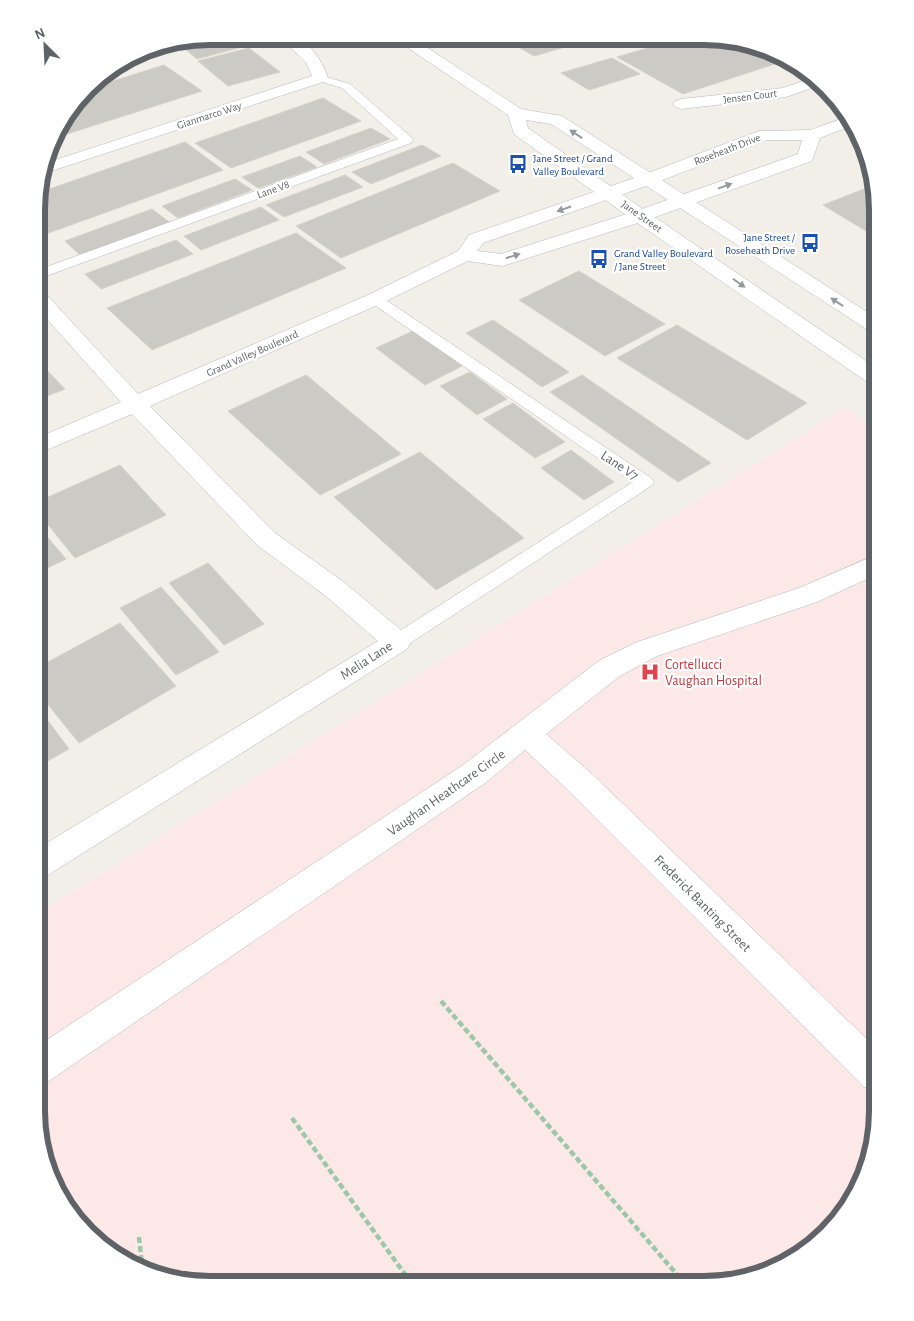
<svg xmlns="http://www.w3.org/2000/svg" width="914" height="1321" font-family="'Alegreya Sans',sans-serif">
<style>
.medical{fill:#fce8e6}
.building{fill:#cccac5;stroke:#d6d1c6}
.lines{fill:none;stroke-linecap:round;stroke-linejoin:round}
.service-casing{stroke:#b5b8bc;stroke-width:1}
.minor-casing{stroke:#b5b8bc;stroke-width:1}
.secondary-casing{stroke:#b6babf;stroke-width:1}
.path{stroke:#9cc7a9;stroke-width:4.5;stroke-dasharray:6 3;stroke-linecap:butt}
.service{fill:#fff;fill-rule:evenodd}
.minor{fill:#fff;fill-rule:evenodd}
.secondary{fill:#fff;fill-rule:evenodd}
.oneway{fill:#979a9d}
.labels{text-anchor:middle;stroke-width:4.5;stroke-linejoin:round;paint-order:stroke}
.far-street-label{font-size:11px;fill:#5f6368;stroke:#fff}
.far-transit-label{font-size:11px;fill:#164399;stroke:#fff;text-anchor:start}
.street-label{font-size:14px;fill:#5f6368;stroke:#fff}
.health-label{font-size:14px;fill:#be3a42;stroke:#fff;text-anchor:start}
.rim{fill:none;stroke:#5f6368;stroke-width:6}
</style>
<rect width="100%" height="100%" fill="#f1efe8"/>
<!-- medical -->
<path class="medical" d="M846,407L878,430L877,1123L848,1208L781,1267L704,1285L187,1283L104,1249L54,1188L36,1111L37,914Z"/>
<!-- building -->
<path class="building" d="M210,36H233L246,46L197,59L177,42Z
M522,37H580L586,41L534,56L508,41Z
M590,37L642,38L608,48Z
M682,38H727L784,61L683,94L617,57Z
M249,48L280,72L228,86L198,61Z
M612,58L640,74L589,90L561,73Z
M164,65L202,91L67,134L58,127L88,89Z
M323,98L361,121L231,168L195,143Z
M371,128L390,139L324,164L306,152Z
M185,142L223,170L43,235L38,230V193Z
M422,145L441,156L371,184L352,172Z
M300,156L317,167L258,188L242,177Z
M453,163L500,191L341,258L296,226Z
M345,175L363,187L284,217L266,205Z
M235,179L252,190L178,218L162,206Z
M872,186L878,210V226L866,231L823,205Z
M261,207L279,220L201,250L184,236Z
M152,209L169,222L80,255L65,241Z
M296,233L346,268L152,350L107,308Z
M176,240L193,254L101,289L85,274Z
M579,271L665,324L605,356L519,300Z
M493,320L569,372L542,387L466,333Z
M677,325L807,403L747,440L617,358Z
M413,331L462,366L425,385L376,348Z
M37,360L65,389L37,400Z
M470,372L507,399L477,415L440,386Z
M306,375L401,454L320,495L228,411Z
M582,375L711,463L678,482L550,392Z
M513,403L565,442L535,458L483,419Z
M571,450L614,482L584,500L541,468Z
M420,452L524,538L436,590L334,497Z
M120,465L166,515L75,558L37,511V502Z
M37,525L66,559L37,573Z
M208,563L264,624L224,645L169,583Z
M161,587L219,652L176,675L120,608Z
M120,623L176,686L79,743L37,691V668Z
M37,706L69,749L37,767Z"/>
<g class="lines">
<!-- service casing -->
<g class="service-casing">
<path id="service" d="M320,75L350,84L411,137L413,140L411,143L38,279V270L398,139L342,88L316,80L314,78Z
M375,295L380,296L651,478L654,482L651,486L404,647L397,649L390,647L387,642L390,637L633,482L370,302L368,299L370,296Z"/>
</g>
<!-- minor casing -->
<g class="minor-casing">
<path id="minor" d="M278,36C283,36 289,35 294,36C309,40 324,64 328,78L326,81L42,174L46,163L312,76L306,62Z
M814,77L820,85L786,97L681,109L675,107L673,104L675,101L681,99L783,88Z
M847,117L853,125L820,138L812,161L647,220L509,264L502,266L468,261L382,303L150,406L275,533L345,583L407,635L411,642L407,649L48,875L37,879V849L378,641L327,597L257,545L132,414L37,454V438L121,402L38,309V291L45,293L138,394L368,295L458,251L469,235L640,176L759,131L810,130ZM767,140H802L798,154L633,212L501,254L477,251L483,243L652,184Z
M878,554V574L817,602L657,656L620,676L546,734L591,773L877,1049V1092L864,1087L569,791L525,750L485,783L49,1081L36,1086V1047L463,765L600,660L637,642L799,588Z"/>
</g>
<!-- secondary casing -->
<g class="secondary-casing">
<path id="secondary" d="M394,37H411L521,109L562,116L878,319V334L871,332L551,124L526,120L528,128L647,212L878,369V386L870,384L633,220L514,134L508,115L396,40Z"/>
</g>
<!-- path -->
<path class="path" d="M441,1001L686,1285
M292,1118L412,1284
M139,1237L142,1265"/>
<!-- service -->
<use href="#service" class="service"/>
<!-- minor -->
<use href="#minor" class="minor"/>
<!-- secondary -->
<use href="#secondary" class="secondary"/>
</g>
<!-- one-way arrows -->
<defs><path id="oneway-solid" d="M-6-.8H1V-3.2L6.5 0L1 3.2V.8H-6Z" transform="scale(1.25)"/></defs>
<g class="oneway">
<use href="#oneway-solid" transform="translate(576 134) rotate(-147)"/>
<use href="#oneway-solid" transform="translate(725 186) rotate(-20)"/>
<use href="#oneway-solid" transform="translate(564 209) rotate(161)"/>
<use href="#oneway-solid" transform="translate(513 256) rotate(-17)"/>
<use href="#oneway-solid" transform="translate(739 283) rotate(35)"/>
<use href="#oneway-solid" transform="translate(837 302) rotate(-147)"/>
</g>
<!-- icons -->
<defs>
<g id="bus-bare" transform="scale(1.5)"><path d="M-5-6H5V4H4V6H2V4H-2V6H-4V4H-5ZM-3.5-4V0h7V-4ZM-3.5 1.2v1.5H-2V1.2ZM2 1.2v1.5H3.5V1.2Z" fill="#1a4fb4" stroke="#fff" stroke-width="2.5" paint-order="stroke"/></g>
<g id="hospital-bare" transform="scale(1.5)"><path d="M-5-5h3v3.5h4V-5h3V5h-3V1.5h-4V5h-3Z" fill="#e0444e" stroke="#fff" stroke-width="2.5" paint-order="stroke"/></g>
</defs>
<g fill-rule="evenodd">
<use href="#bus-bare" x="518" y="164"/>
<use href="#bus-bare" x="810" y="243"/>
<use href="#bus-bare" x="599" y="259"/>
<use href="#hospital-bare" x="650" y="672"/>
</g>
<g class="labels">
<!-- far-street labels -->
<g class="far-street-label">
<text transform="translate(750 96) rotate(-7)" y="4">Jensen Court</text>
<text transform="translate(209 115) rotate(-18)" y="4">Gianmarco Way</text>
<text transform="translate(727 149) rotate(-21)" y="4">Roseheath Drive</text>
<text transform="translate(273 189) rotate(-20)" y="4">Lane V8</text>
<text transform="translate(642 216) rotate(35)" y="4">Jane Street</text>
<text transform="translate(252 353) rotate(-24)" y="4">Grand Valley Boulevard</text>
</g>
<!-- far-transit labels -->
<g class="far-transit-label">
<text x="533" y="162">Jane Street / Grand<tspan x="533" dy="13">Valley Boulevard</tspan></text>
<text x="795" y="241" text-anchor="end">Jane Street /<tspan x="795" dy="13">Roseheath Drive</tspan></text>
<text x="614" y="257">Grand Valley Boulevard<tspan x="614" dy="13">/ Jane Street</tspan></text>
</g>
<!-- street labels -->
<g class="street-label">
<text transform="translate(620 465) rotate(34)" y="5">Lane V7</text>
<text transform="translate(366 660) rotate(-33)" y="5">Melia Lane</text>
<text transform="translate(446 792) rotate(-35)" y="5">Vaughan Heathcare Circle</text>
<text transform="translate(703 903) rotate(45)" y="5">Frederick Banting Street</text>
</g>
<!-- health labels -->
<g class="health-label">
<text x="665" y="669">Cortellucci<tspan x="665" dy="16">Vaughan Hospital</tspan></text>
</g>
</g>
<!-- crop -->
<path d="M0 0H914V1321H0ZM210 45H704A165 165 0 0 1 869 210V1111A165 165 0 0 1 704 1276H210A165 165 0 0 1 45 1111V210A165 165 0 0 1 210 45Z" fill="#fff" fill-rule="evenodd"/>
<path class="rim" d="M210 45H704A165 165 0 0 1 869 210V1111A165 165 0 0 1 704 1276H210A165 165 0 0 1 45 1111V210A165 165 0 0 1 210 45Z"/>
<!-- north arrow -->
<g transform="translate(45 45) rotate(336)" stroke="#ffffff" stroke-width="4" paint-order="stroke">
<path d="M0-4L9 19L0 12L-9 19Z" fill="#5f6368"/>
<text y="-8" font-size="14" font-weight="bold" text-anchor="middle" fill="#5f6368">N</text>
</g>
</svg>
